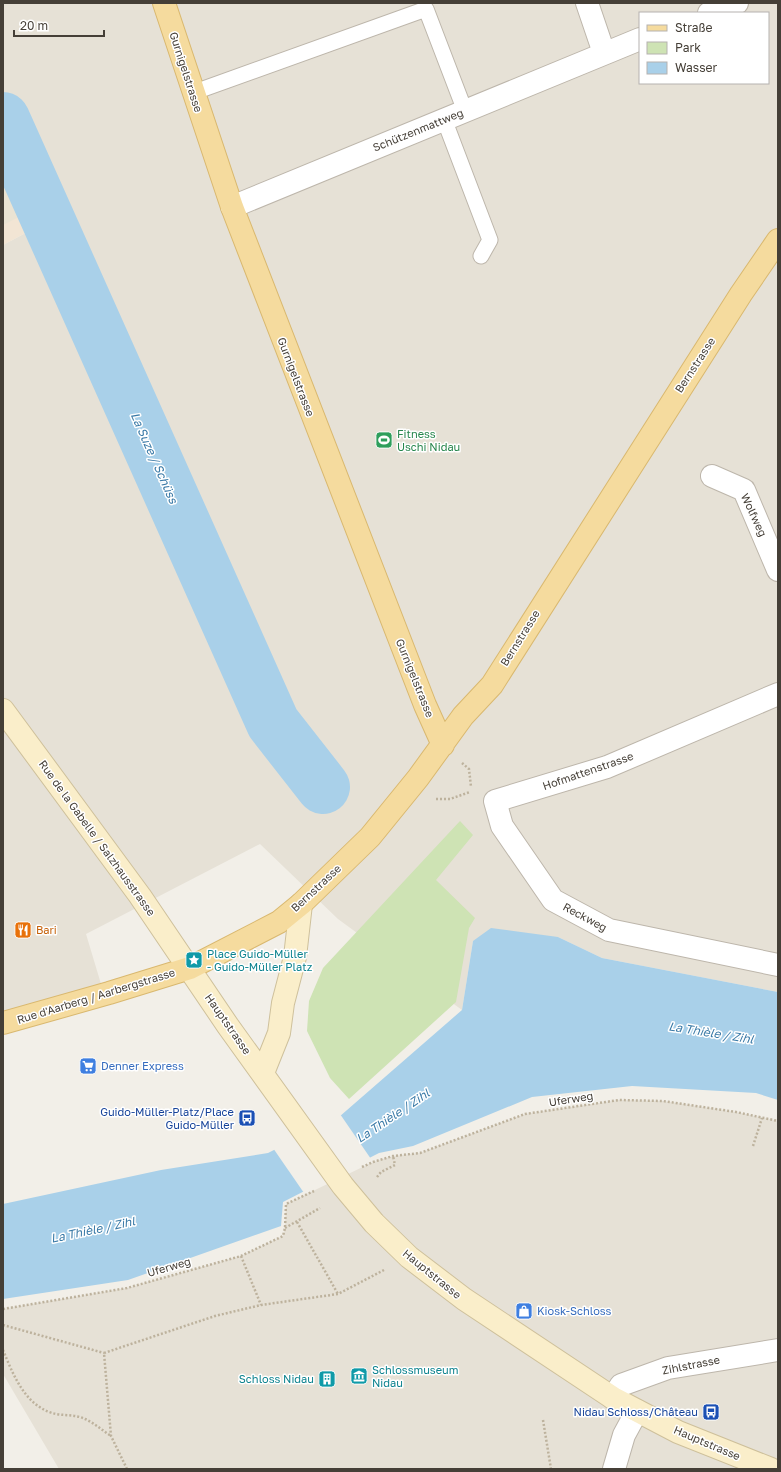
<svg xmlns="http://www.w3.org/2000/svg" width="781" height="1472" font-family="'Golos Text',sans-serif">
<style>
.residential{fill:#e6e1d6;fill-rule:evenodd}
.commercial{fill:#f2e5d4}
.education{fill:#eae3d3}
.green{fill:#cee3b4}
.water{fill:#a9d0e9}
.pier{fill:#f2efe8}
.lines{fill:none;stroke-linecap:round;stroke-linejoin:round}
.river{stroke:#a9d0e9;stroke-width:54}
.service-casing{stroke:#bdb6ab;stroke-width:17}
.minor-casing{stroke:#bdb6ab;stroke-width:24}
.secondary-casing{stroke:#cec09b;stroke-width:24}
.primary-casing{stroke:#d9b86f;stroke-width:24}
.path{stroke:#bdb29d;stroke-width:2.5;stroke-dasharray:2 2;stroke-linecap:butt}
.service{stroke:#fff;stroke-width:15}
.minor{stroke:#fff;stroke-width:22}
.secondary{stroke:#faeeca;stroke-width:22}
.primary{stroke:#f5db9e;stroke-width:22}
.labels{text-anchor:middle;stroke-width:3;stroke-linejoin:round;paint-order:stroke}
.street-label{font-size:11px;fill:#453f37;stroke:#fff}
.leisure-label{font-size:11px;fill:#27864d;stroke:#fff;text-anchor:start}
.food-label{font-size:11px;fill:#c56008;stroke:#fff;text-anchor:start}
.culture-label{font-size:11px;fill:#0d838f;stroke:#fff;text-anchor:start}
.shop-label{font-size:11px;fill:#366cbe;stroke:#fff;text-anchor:start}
.transit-label{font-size:11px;fill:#164399;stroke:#fff;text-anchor:end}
.water-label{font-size:12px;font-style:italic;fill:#3a7aa7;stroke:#fff}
</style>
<rect width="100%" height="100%" fill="#f2efe8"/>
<!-- residential -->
<path class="residential" d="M3,3H778V992L602,958L558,937L473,941L462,1010L338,919L260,844L86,934L104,994L3,1024V245L35,228L3,154ZM640,13H768V83H640Z
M619,1100L663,1101L736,1112L778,1121V1469H59L3,1374V1309L127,1288L241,1256L283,1236L285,1228L286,1204L373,1162L393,1156L420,1153L525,1114Z"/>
<!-- commercial -->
<path class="commercial" d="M3,154L35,228L3,245Z"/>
<!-- education -->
<path class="education" d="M3,182L19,217L3,225Z"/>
<!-- green -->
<path class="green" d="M460,821L473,835L436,880L475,918L469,928L456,1002L349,1099L330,1078L307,1031L309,1001L323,968Z"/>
<!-- water -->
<path class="water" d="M491,928L558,937L602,958L778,992V1100L756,1093L632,1086L532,1097L413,1146L379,1153L283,1202L281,1226L128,1280L3,1299V1204L161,1170L268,1153L339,1117L462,1010L473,941Z"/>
<!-- pier -->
<path class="pier" d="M340,1114L371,1159L304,1193L273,1148Z"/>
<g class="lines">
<!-- river -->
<path class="river" d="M3,119L273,723L323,787"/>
<!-- service casing -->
<g class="service-casing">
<path id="service" d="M192,93L426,9L465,111
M444,119L490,240L481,256"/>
</g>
<!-- minor casing -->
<g class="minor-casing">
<path id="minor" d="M587,3L604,53
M709,13L737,3
M232,207L640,39
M712,476L744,490L778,570
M778,694L607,767L495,801L502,826L553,900L609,930L778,965
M613,1398L621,1385L668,1368L778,1350
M614,1469L624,1435L637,1411"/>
</g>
<!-- secondary casing -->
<g class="secondary-casing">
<path id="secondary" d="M3,710L140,896L228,1026L343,1186L374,1223L409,1257L464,1299L613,1398L678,1432L771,1469
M263,1073L279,1033L283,1003L295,957L301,904"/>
</g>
<!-- primary casing -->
<g class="primary-casing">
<path id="primary" d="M164,3L232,207L425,705L443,745
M3,1023L109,993L190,968L279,922L301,904L370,837L418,778L463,716L492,685L741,294L778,240"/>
</g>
<!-- path -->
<path class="path" d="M462,763L469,769L471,787
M436,799H450L470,792
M753,1146L762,1118
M362,1167L373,1162L393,1156L420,1153L525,1114L619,1100L663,1101L736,1112L778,1121
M377,1177L381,1172L395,1165L393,1156
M297,1222L338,1294
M285,1228L320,1208
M241,1256L261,1305
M3,1309L127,1288L241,1256L283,1236L285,1228L286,1204L314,1191
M3,1325L104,1353
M3,1350C13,1374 24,1404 52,1413C62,1416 75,1414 85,1419C94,1423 102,1430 111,1436
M543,1420L551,1469
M127,1469L111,1436L104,1353L215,1316L261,1305L338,1294L384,1270"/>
<!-- service -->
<use href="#service" class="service"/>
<!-- minor -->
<use href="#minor" class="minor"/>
<!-- secondary -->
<use href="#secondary" class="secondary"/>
<!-- primary -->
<use href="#primary" class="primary"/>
</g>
<!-- icons -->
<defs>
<g id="stadium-square" transform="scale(0.9)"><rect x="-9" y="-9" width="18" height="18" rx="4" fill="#2e9e5b" stroke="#fff"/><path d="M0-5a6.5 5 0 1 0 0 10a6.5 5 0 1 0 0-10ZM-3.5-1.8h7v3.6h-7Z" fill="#fff"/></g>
<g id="restaurant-square" transform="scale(0.9)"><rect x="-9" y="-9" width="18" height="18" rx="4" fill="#e8710a" stroke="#fff"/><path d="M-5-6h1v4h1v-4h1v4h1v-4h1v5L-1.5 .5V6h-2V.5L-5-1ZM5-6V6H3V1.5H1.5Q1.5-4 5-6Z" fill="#fff"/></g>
<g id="sight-square" transform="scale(0.9)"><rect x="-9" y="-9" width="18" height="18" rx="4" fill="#0f9aa8" stroke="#fff"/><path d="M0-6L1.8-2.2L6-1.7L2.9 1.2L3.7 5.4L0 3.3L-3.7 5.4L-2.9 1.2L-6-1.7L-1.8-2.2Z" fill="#fff"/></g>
<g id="supermarket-square" transform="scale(0.9)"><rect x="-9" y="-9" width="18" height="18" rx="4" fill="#3f7fe0" stroke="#fff"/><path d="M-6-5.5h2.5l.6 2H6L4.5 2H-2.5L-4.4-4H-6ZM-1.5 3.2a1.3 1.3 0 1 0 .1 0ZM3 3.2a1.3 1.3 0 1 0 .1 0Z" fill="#fff"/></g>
<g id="bus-square" transform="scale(0.9)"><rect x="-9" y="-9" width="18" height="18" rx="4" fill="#1a4fb4" stroke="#fff"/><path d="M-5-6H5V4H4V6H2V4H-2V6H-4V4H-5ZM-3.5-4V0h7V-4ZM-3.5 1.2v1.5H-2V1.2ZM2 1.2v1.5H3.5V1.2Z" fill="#fff"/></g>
<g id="shop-square" transform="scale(0.9)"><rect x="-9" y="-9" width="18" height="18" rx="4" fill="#3f7fe0" stroke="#fff"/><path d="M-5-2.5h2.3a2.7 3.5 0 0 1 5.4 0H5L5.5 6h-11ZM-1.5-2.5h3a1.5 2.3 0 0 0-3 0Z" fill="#fff"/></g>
<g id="museum-square" transform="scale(0.9)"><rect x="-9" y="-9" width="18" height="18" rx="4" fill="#0f9aa8" stroke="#fff"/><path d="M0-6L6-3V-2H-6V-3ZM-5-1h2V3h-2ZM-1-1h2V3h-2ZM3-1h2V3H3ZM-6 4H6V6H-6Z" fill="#fff"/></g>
<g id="building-square" transform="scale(0.9)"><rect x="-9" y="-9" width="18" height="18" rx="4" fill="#0f9aa8" stroke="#fff"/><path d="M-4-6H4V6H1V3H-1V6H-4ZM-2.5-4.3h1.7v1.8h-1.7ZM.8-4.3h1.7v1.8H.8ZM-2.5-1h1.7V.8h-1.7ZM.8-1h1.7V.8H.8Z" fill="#fff"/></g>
</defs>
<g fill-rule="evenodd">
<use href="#stadium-square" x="384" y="440"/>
<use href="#restaurant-square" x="23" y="930"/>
<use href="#sight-square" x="194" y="960"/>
<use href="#supermarket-square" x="88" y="1066"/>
<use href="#bus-square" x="247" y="1118"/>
<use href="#shop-square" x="524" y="1311"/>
<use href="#museum-square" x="359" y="1376"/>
<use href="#building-square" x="327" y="1379"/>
<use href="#bus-square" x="711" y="1412"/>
</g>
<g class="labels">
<!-- street labels -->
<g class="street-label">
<text transform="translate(186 72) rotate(72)" y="4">Gurnigelstrasse</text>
<text transform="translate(418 130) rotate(-22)" y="4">Schützenmattweg</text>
<text transform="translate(695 365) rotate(-57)" y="4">Bernstrasse</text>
<text transform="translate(296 377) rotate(69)" y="4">Gurnigelstrasse</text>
<text transform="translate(754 515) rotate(65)" y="4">Wolfweg</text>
<text transform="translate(520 638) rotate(-58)" y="4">Bernstrasse</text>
<text transform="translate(415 678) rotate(68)" y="4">Gurnigelstrasse</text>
<text transform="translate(588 771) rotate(-19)" y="4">Hofmattenstrasse</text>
<text transform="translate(97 838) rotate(54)" y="4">Rue de la Gabelle / Salzhausstrasse</text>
<text transform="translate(316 888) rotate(-43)" y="4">Bernstrasse</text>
<text transform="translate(585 917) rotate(28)" y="4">Reckweg</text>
<text transform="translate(96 996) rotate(-17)" y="4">Rue d'Aarberg / Aarbergstrasse</text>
<text transform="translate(228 1024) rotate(55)" y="4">Hauptstrasse</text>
<text transform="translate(571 1099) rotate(-9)" y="4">Uferweg</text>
<text transform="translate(169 1267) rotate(-16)" y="4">Uferweg</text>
<text transform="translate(432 1274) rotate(39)" y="4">Hauptstrasse</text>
<text transform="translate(691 1365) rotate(-11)" y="4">Zihlstrasse</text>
<text transform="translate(707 1443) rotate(23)" y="4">Hauptstrasse</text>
</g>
<!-- leisure labels -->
<g class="leisure-label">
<text x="397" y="438">Fitness<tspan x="397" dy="13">Uschi Nidau</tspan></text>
</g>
<!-- food labels -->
<g class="food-label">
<text x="36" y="934">Bari</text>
</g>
<!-- culture labels -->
<g class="culture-label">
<text x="207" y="958">Place Guido-Müller<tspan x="207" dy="13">- Guido-Müller Platz</tspan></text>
<text x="372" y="1374">Schlossmuseum<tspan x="372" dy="13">Nidau</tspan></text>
<text x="314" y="1383" text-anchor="end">Schloss Nidau</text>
</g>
<!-- shop labels -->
<g class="shop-label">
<text x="101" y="1070">Denner Express</text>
<text x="537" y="1315">Kiosk-Schloss</text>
</g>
<!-- transit labels -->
<g class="transit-label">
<text x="234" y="1116">Guido-Müller-Platz/Place<tspan x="234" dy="13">Guido-Müller</tspan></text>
<text x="698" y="1416">Nidau Schloss/Château</text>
</g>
<!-- water labels -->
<g class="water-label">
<text transform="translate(154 458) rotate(66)" y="4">La Suze / Schüss</text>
<text transform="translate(711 1033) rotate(9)" y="4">La Thièle / Zihl</text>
<text transform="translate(393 1116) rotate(-34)" y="4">La Thièle / Zihl</text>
<text transform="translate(93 1230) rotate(-12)" y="4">La Thièle / Zihl</text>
</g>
</g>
<!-- border -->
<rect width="781" height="1472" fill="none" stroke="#453f37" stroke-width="8"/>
<!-- legend -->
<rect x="639" y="12" width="130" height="72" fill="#ffffff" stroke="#b5b2af"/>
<rect x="647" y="25" width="20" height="6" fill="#f5db9e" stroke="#b5b2af"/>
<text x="675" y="32" font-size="12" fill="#453f37">Straße</text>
<rect x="647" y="42" width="20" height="12" fill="#cee3b4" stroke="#b5b2af"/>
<text x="675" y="52" font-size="12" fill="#453f37">Park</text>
<rect x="647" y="62" width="20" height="12" fill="#a9d0e9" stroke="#b5b2af"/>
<text x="675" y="72" font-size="12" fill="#453f37">Wasser</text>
<!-- scale -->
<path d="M14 30v6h90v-6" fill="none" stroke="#453f37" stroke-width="2"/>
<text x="20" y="30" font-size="12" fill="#453f37" stroke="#ffffff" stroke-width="3" paint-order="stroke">20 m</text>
</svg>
